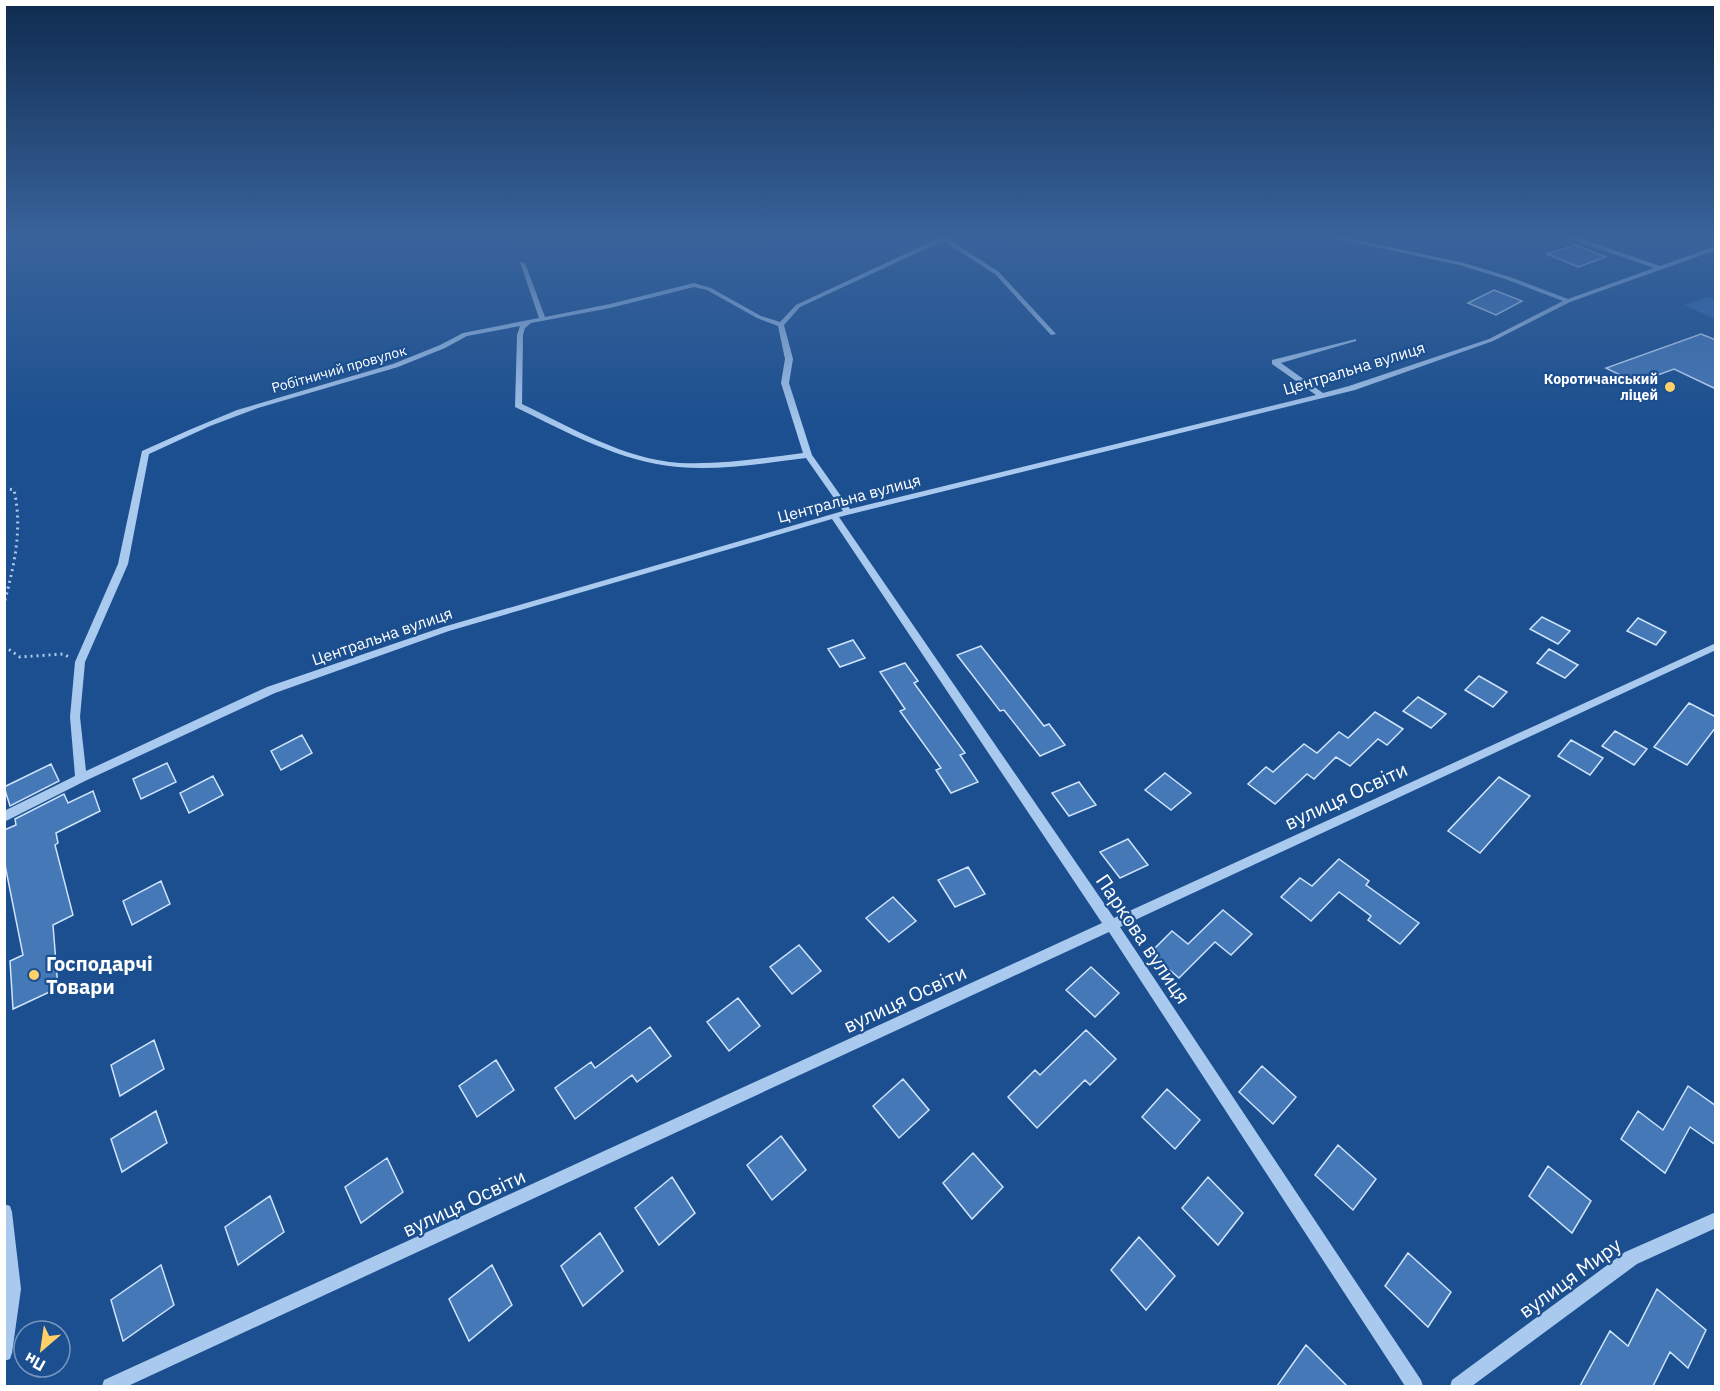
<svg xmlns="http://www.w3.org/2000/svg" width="1720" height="1391" font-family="'IBM Plex Sans',sans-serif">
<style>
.green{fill:#2e69ad}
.building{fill:#4478b7;stroke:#cfe3fa;stroke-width:1.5}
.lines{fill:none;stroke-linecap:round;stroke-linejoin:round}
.path{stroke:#a9c9ee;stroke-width:3;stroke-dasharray:2 4;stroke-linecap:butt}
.minor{fill:#a9c9ee;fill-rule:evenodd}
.poi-dot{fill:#ffd166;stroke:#1b4f8f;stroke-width:2}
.labels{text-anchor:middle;stroke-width:4.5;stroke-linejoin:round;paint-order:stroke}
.far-street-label{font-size:14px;fill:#fff;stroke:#1b4f8f}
.far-poi-label{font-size:14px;font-weight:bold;fill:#fff;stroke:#1b4f8f;text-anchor:end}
.street-label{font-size:16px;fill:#fff;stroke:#1b4f8f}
.near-street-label{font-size:20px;fill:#fff;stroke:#1b4f8f}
.near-poi-label{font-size:20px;font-weight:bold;fill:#fff;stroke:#1b4f8f;text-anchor:start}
</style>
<rect width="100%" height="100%" fill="#1b4f8f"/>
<!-- green -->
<path class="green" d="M1707,297L1715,300V319L1684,305Z"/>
<!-- building -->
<path class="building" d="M1575,245L1606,257L1578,267L1547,254Z
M1494,290L1522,301L1496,315L1468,303Z
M1701,334L1716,340V389L1674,369L1636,383L1606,368Z
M1542,617L1570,631L1558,644L1530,629Z
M1638,618L1666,632L1656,645L1627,631Z
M853,640L865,658L840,667L828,649Z
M981,646L1044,726L1049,724L1065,745L1040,756L1004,710L1000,711L957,655Z
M1549,649L1578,665L1565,678L1537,663Z
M905,663L918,681L914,683L965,753L960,755L978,782L951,793L936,770L941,768L900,711L905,709L880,672Z
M1479,676L1507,692L1493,707L1465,690Z
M1418,697L1446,714L1431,728L1403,711Z
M1689,703L1716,717V727L1687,765L1654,747Z
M1375,712L1403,729L1387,745L1378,739L1350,766L1336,757L1314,779L1307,774L1275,804L1248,784L1266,767L1273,772L1304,744L1317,753L1339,732L1348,738Z
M1615,731L1647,749L1634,765L1602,746Z
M302,735L312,753L281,770L271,751Z
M1571,740L1603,758L1590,775L1558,756Z
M167,763L176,782L141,799L133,779Z
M51,764L59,781L10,806L4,787Z
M1165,773L1191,793L1171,810L1145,790Z
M213,776L223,795L189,813L180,793Z
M1499,777L1530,796L1480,853L1448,831Z
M1079,782L1096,805L1069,816L1052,793Z
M93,791L100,811L56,833L58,843L55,845L73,915L53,925L58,988L13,1009L10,961L23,955L4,860V830L16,825L15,819L64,794L68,803Z
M1128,839L1148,865L1120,878L1100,852Z
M1339,859L1369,881L1366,885L1419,923L1400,944L1368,920L1371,916L1339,892L1311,921L1281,897L1300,878L1312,886Z
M968,867L985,894L955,907L938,880Z
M161,881L170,904L132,925L123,901Z
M893,897L916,921L889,942L866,918Z
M1223,910L1252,934L1231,955L1215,942L1179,978L1150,953L1172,931L1188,944Z
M799,945L821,971L792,994L770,967Z
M1091,967L1119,993L1095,1017L1066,990Z
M738,998L760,1026L729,1051L707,1022Z
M650,1027L671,1056L637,1082L632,1075L575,1119L555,1088L591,1062L595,1068Z
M1086,1030L1116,1059L1090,1085L1085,1080L1037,1128L1008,1097L1035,1070L1040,1075Z
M154,1040L164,1069L120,1096L111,1065Z
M496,1060L514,1090L477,1117L459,1086Z
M1262,1066L1296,1097L1273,1124L1239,1092Z
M903,1079L929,1110L899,1138L873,1106Z
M1688,1086L1716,1106V1145L1690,1127L1665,1173L1621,1139L1638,1111L1663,1130Z
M1167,1089L1200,1120L1175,1149L1142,1117Z
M156,1111L167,1143L122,1172L111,1139Z
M781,1136L806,1170L772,1200L747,1165Z
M1338,1145L1376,1179L1353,1210L1315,1175Z
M973,1153L1003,1187L972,1219L943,1183Z
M387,1158L403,1192L361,1223L345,1187Z
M1548,1166L1591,1201L1572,1233L1529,1196Z
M672,1177L695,1213L659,1245L635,1208Z
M1208,1177L1243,1213L1218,1245L1182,1208Z
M270,1196L284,1232L238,1265L225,1227Z
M600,1233L623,1271L583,1306L561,1266Z
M1139,1237L1175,1276L1146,1310L1111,1270Z
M1408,1253L1451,1292L1428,1327L1385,1286Z
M161,1265L174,1305L123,1341L111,1300Z
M492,1265L512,1305L469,1341L449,1299Z
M1657,1289L1706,1330L1688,1368L1670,1352L1653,1386H1580L1610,1331L1628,1346Z
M1306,1345L1347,1386H1277Z"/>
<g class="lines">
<!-- path -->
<path class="path" d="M4,488L14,490C23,529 14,566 4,604
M4,646L20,657L63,654L69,657"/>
<!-- minor -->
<path class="minor" d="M938,236H952L948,239L999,272L1056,334L1051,335L995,274L943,241L800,307L784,325L793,359L789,383L812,455L850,509L1316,395L1272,364V360L1356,339V341L1281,363L1323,393L1349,386L1489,339L1563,301L1505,279L1459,265L1325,236H1338L1464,263L1510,277L1568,299L1654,268L1562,236H1572L1660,266L1716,246V250L1570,302L1493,341L1355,390L839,517L1114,918L1716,643V650L1120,927L1421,1380L1423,1386H1405L1109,932L128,1386H102L104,1380L1102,923L832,519L449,631L275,693L85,781L4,822V811L75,776L70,717L75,662L118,564L142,451L189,430L237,410L393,364L440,345L463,333L539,318L520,262L525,263L545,317L610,304L694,283L711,288L761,316L780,322L796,305L939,238ZM694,287L707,290L757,318L778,326L785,359L781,383L803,453C763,458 721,465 680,463C624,459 572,428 522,404L523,335L525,328L531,323L610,308ZM520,326L517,335L515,407C567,432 620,462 678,467C720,471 764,463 806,458L843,511L443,627L267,687L86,771L80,717L85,662L128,564L149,454L210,426L258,408L398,367L445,348L467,336Z
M4,1204L10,1206L12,1212L21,1289L12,1353L10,1359L4,1361Z
M1716,1212V1228L1637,1264L1472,1386H1450L1452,1380L1625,1252Z"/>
</g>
<!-- sky -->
<linearGradient id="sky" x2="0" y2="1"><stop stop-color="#0f2b4f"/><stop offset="0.55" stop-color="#39639b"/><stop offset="1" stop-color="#39639b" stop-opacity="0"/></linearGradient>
<rect width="1720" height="431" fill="url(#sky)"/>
<!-- markers -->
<g class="poi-dot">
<circle cx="1670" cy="387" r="6"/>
<circle cx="34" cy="975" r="6"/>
</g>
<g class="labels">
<!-- far-street labels -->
<g class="far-street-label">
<text transform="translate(339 369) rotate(-16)" y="5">Робітничий провулок</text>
</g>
<!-- far-poi labels -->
<g class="far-poi-label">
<text x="1658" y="384">Коротичанський<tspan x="1658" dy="16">ліцей</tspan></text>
</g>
<!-- street labels -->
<g class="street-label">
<text transform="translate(1354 368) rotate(-17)" y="6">Центральна вулиця</text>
<text transform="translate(849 498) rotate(-15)" y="6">Центральна вулиця</text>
<text transform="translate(382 636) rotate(-19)" y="6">Центральна вулиця</text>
</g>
<!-- near-street labels -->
<g class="near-street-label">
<text transform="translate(1346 796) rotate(-25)" y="7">вулиця Освіти</text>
<text transform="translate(1143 939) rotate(56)" y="7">Паркова вулиця</text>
<text transform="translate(905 999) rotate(-25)" y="7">вулиця Освіти</text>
<text transform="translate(464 1203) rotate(-25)" y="7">вулиця Освіти</text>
<text transform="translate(1570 1278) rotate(-36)" y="7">вулиця Миру</text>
</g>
<!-- near-poi labels -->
<g class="near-poi-label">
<text x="46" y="971">Господарчі<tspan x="46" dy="23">Товари</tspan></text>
</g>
</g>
<!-- border -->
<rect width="1720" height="1391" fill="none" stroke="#ffffff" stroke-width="12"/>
<!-- north arrow -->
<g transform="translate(42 1349) rotate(209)"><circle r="28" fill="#1b4f8f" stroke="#7695bc" stroke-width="1.5"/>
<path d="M0-4.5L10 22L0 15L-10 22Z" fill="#ffd166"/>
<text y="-9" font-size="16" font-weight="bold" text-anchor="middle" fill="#ffffff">Пн</text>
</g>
</svg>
